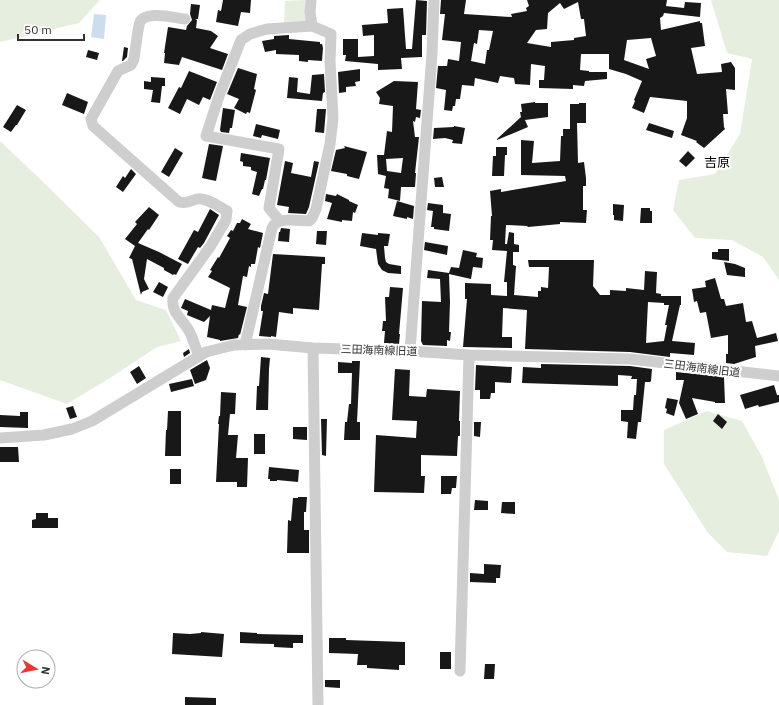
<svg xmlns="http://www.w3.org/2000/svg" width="779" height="705" font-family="'IBM Plex Sans','Noto Sans JP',sans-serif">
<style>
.green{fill:#e6eee0}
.water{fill:#cde}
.building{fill:#181818;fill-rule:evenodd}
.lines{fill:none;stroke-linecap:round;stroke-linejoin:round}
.minor{stroke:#cecece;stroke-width:11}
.labels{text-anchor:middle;stroke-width:4;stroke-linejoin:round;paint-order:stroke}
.street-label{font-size:11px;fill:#313131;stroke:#fff}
.quarter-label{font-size:13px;fill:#000;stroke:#fff}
</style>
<rect width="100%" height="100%" fill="#fff"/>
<!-- green -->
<path class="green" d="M0,0H100L79,23L0,42Z
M305,0L307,23L284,24L285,1Z
M711,0H779V280L763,257L732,240L695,238L673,210L679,180L715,174L740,134L752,59L727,53Z
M0,141L39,178L99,237L136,300L166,310L181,341L157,347L113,376L67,404L0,380Z
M707,411L742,421L762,457L779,500V531L767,556L727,552L708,533L664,464V430Z"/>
<!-- water -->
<path class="water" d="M94,14L106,15L104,39L91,37Z"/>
<!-- building -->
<path class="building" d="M223,0H251L250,13L241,12L238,26L216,22L218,10L221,11Z
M416,0L427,1L426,35H422V57L401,58L402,69L378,70V64L345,61L346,55H343V39H358V57L374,56V35L363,36L362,25L388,23L387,9L403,8L406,49H412Z
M441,0H466L464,14L512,17L511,14L527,11L526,8L529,6L527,0H667L666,6L684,8L685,2L701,3L700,17L664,13L663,16L660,18L661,30L700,21V23H702L705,46L691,48L697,74L722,72L721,64L731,62L735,68V90L726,89L728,114H723L724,127L725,129L704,148L696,142L697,141L681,135L687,118V101L650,97L644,113L632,108L635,101L634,100L642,81L626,74L609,69V54H581L580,70L589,71V72H607V79L585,81L584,86L573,85V89L539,88V80H544L545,66L531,64L530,85L515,84L514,78L500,76L498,83L475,78L474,86L462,85L460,99H456L455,106H453L452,111L444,110L446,90L436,88L438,66H447L448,59L459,61L461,42L442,40L445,14H440ZM578,2L581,19H584L586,36L574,38V40L551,42V47L527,43L536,30L547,29L548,13L560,3L564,9ZM479,30L493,31L489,50H487L485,64L471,61L474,43L477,44ZM651,38L656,56L646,59L649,69L624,60L627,40Z
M191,4L200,5L198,19H195L197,20L196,28L211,31L218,36L210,48L228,54L222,70L182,57L179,65L164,63L165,53H164L168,27L186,30L187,26L192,20L190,14Z
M289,35V39L320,42V44H322L323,48L322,61L308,60V62L299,61V55L276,54V50L265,52L262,41L274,39V36Z
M124,47L128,48L127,57L123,61H122Z
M88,50L99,53L97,60L86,57Z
M238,68L257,74L254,89L256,90L250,113L247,112L246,114L234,108L239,99L227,94Z
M360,69V81L355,82L356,86L346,87V92L339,93L338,72Z
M189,71L217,82L210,100L203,97L199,105L187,99L180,114L168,108L179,87L181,88Z
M324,74L325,92L323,93L322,101L287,98L289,77L298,78L297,92L310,94L312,75Z
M151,77L165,78V86H162L160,103L151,102L153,90L144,89V81L151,82Z
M394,81L418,82L416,109L421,110L420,118L416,117L415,122L413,121L415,137H419L415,173H416L415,187H401L400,201L388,198L389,189L384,188L386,176L378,174L377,155H384L387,131L392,132L393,106L379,104L380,98L376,92ZM403,158L401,173L387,171L386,159Z
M67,93L88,102L84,114L62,105Z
M535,102V103H548V117L525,120L528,127L497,140V139L521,117L520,112H522L521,104Z
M579,103H586V123H577L578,163L584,162L586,178V186H583V210H587L586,223L560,222V224L528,227L527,226L506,225L505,244H507L509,232L514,233V244L519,245V252H513V265L516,266L514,295L538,297V291H541V287L548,288L549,267H529L528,260H594L593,286L600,295H610V290L626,291V288L644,290L645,271L657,272L656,293L661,294V296H681V305H680L672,341L695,343L694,355L670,353V357L630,352L525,349L527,310L503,308L502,337H512V348L463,347L467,299H465V283L491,284V295L507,296V282H504L507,251L492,250L493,240H490L491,216H492L490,191L501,189V192L566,181L565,176L521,175V140L534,141L532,163L560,161L561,136H563V129H570V104H579ZM648,302L664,303V305H669L665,325H667L664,341L646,343Z
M17,105L26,110L17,125H16L11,132L3,127Z
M223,108L235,110L232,128H230L229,133L221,132L220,130Z
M317,109H326L324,133L315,132Z
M649,123L674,131L672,138L646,130Z
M256,124L280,130L278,139L262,135L261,138L253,136Z
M454,126L465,128L462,144L452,143L453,140L445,138L433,139L434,128L454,127Z
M209,144L223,146L216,181L202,178Z
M344,146L367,152L359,179L347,176V174L331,171L336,150L345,148Z
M496,147H507V155H505L504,176H492L493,156H496Z
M175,148L183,153L169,177L161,172Z
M688,151L695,158L686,167L679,161Z
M241,153L270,158L266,180H265L263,189H262L259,196L252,194L257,172L251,170V167L243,166V162L240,161Z
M285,161L293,163L291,173L311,177L314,161L319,162L309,207L306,214L288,213L289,207L277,205Z
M131,169L136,174L123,192L116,187L123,176L125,178Z
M442,177L444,187H435L434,178Z
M326,194L336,196L337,194L349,200V201L358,205L355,213L353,212L352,221L342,220V222L327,219L332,203L325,201Z
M397,201L414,206L413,219L407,217V219L393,216Z
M428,203L443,205V213L451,214L449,231L434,229V227H431L433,211L427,210Z
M613,204L624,205L623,221L614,220V215H613Z
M149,207L159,215L149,230L148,229L138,243L159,252L182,264L176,275L174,274L173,275L164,270V268L147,259L144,279L149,289L142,292L141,295L132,259L129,258L135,246L125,239L137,224L135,222Z
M641,208H650V211H652V223H640Z
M210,209L219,215L204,243L200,248L198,247L188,264L178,259L194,230L198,232Z
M242,219L251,224L248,229L263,233L260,248L258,247L255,264H251V267L249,266L247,277L243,276L238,305L247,307L240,335L239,334L238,338L220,341V340L207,337L210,316L204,322L187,315L188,311L181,308L185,299L211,310L212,305L225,308L230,288L208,277L212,271L210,270L218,257L219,258L230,238L227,236L231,230L233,231L237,223H240Z
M281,228L290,229L289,242L278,241L279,232H280Z
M317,231H327L326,245L316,244Z
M362,233L378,235V233L390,234L388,246H384L385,258L386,262L389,264L401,266V274L388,273L382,270L378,264L376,249L360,246Z
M425,242L448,246L447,255L424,250Z
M718,249H729V261L712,259V252H718Z
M463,250L477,253L476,257L483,258L482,268L473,267L471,279L449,274L450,302L449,332H451L450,341L447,340V346L423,345L421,341L422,301L441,302L440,279L427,278L428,270L449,273L451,267L459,268Z
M273,254L325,257V264H322L319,310L293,308V314L279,312L276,337L271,336V337L259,336L263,311H261V306L264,293L268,294Z
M724,262L735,264L745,268V277L727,275Z
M715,278L721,299H724L726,306L743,303L746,322L752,321L757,338L776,333L778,341L755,346L756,357L734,364L726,363V354H728V335L711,338L706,312L700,313L697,301L694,302L692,289L706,287L705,281Z
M159,282L168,287L163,297L153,292Z
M390,287L403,288L399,334H400L399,344L384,343L385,331H382L383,321H386L385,297H389Z
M189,349L190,353L184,357L183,353Z
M261,357L270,358L269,369L268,410H256L257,386H259Z
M207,360L210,368L206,380L195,384L190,370Z
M352,361H360L357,422H360V440H344L345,422H347L349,404H351L352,373H338V362L352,363Z
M541,364L630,366L652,369L651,381L650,382H645L641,422H638L636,439L627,438L628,422L621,421V410H633L634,395H636L637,379H631L632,376L618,375V386L522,383L523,367L541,368Z
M476,365L512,367L511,383L495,382V393H491L490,399H480V390H475Z
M139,366L146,378L137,384L130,372Z
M395,369L410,370L409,396L426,397L427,389L460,391L459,421H460V436H458L457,456L421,455V476H425L424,493L374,492L376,435L416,438L417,421L392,420Z
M676,372L724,377L725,403H715V402L692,398L698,414L686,419L679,403L684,380H676Z
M192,379L194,386L171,392L169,384Z
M774,385L777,395H779V402L759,407L758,405L745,409L740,395Z
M221,392L236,393L235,414H230L228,435H238L236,458H248L247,487H237V482H216L219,424H218L219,416H220Z
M667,398L678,400L674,416L666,413L667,409L665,408Z
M73,406L77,417L70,419L66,408Z
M168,411H181V456H165L166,430H167Z
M20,412H28V428L0,427V415L20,416Z
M718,414L727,422L722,429L713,421Z
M321,419H327L326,456L322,455Z
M474,422H481L480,437L474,436Z
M293,427H307V440L293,439Z
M254,434H265V454H254Z
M0,447H18L19,462H0Z
M269,467L299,470L298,482L277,480V481H270V479H268Z
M170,469H181V484H170Z
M441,476H457L456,488H452L451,494H441Z
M298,497H307L306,512H304V530H309V553H287L288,520L291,521L293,498H298Z
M475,500L488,501V510H474Z
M502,502H515V514L501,513Z
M36,513H48V518H58V528H32V520L36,519Z
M484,564L501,565L500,578H496V583L470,582V573L484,574Z
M201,632L224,634L222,657L172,654L173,633L190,634L201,633Z
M240,632L257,633V634L303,635V643H293V648L274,647V644L240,643Z
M329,638H346V640L405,642V665H399V670L367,668V665H357L358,654L329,653Z
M440,652H451V669H440Z
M485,664H495L494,679H484Z
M325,680H340V688L325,687Z
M185,697L216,698V705H185Z"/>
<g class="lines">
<!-- minor -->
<path class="minor" d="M185,19C175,18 146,10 140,22C138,26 135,53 134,59L131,65L118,71L91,119L93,126L179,202C188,204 189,201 197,199C206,197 219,207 227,211L226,220L210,247L173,298C171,312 181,318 188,329C193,337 195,347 199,356
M279,220L269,208L279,149L206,136L219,96L241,40L250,34L267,29L312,26
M245,345L272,228C277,216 298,221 309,221L312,218L316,209L330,144L333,118L330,61L331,34L312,26L310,12L311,0
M313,348L318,705
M410,351L432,54L434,0
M0,438L44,435L72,429L92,421L206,352L234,345L268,344L313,348L410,351L469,355L630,359L779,376
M460,671L469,355"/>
</g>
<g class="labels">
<!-- street labels -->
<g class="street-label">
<text transform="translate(379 350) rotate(2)" y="4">三田海南線旧道</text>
<text transform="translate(702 368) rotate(7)" y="4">三田海南線旧道</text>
</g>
<!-- quarter labels -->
<g class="quarter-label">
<text x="717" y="167">吉原</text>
</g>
</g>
<!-- north arrow -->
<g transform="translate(36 669) rotate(100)"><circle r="19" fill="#ffffff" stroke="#adadad"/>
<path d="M0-3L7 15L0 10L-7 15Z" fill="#ea3732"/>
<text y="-6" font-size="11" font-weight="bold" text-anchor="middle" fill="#313131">N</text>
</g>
<!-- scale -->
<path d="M18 34v6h66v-6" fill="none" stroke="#313131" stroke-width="2"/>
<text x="24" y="34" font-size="12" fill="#313131" stroke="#ffffff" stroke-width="3" paint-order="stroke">50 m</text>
</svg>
